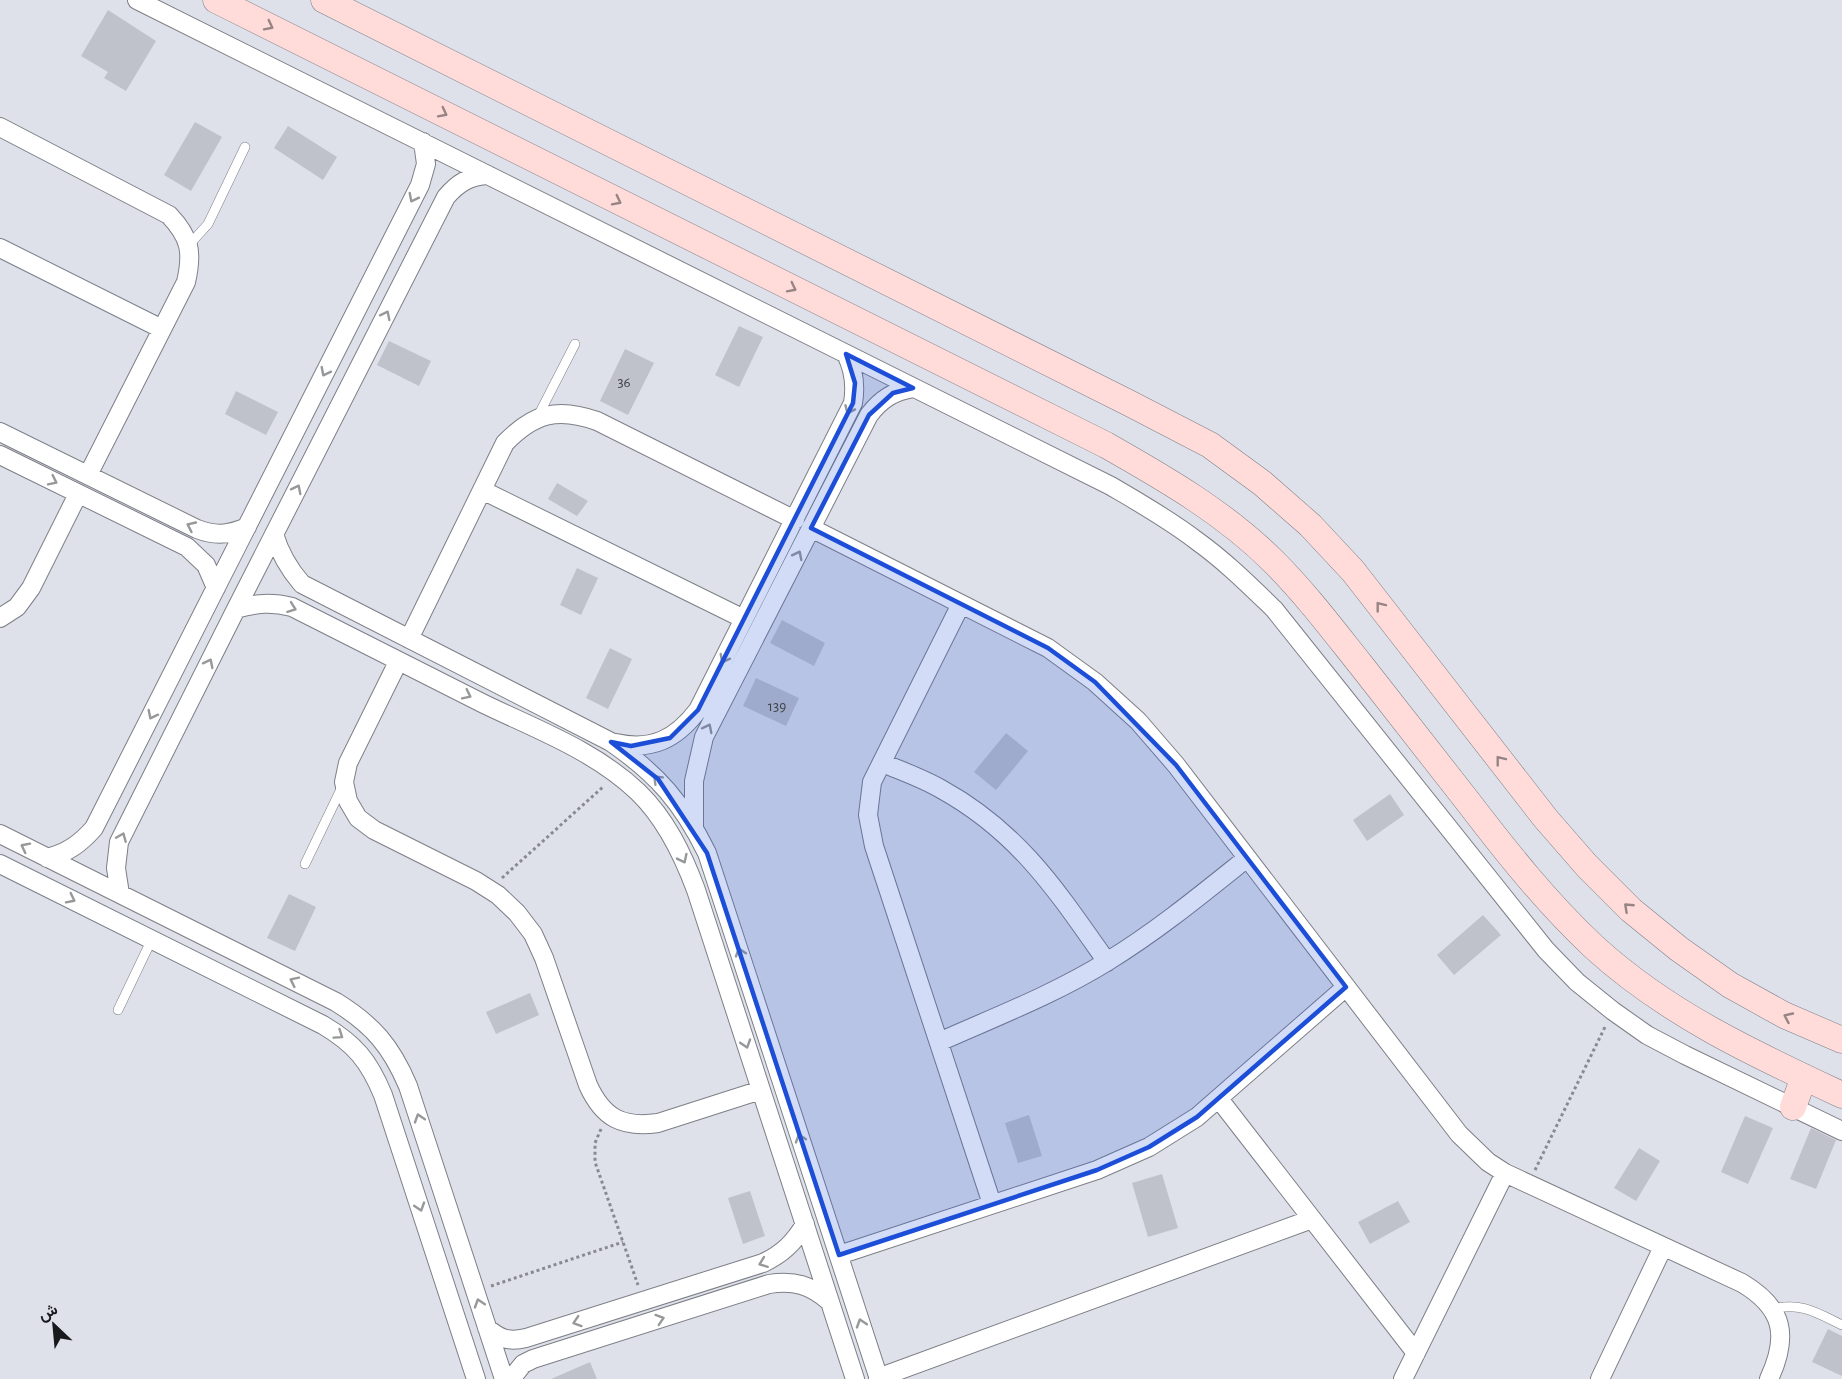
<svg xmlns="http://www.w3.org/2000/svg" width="1842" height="1379" font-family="'Alegreya Sans',Vazirmatn,sans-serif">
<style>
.building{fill:#c0c2cb}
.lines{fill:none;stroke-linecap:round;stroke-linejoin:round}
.lane-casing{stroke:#7d7f87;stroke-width:10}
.street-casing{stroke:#7d7f87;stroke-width:20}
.secondary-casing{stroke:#7d7f87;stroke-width:27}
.path{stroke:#888a90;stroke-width:3;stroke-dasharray:3 3;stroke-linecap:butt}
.lane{stroke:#fff;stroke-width:9}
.street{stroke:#fff;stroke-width:18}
.secondary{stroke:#ffdcda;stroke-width:26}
.oneway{stroke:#978484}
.oneway2{stroke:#979899}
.marked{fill:#1d4ed8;fill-opacity:0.2;stroke:#1d4ed8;stroke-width:4.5;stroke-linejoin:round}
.labels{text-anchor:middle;stroke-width:4.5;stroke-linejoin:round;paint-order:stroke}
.number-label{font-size:15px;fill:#424348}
</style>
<rect width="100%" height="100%" fill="#dfe1ea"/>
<!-- building -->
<path class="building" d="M108,10L156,41L126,91L104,78L108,72L81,56Z
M195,122L222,137L191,191L164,175Z
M288,126L337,157L323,180L274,148Z
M739,326L763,337L739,387L715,375Z
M389,341L431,361L419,386L377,365Z
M625,349L654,363L628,415L600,401Z
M236,391L278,412L266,435L225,414Z
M557,483L588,501L577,516L548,499Z
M577,568L598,578L581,615L560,605Z
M782,620L825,643L814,666L770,643Z
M610,648L632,659L608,709L586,698Z
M756,678L799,698L786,726L743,706Z
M1006,733L1028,751L996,790L974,772Z
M1390,794L1404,815L1367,841L1353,820Z
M289,894L316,907L295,951L267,938Z
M1483,915L1501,935L1454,975L1437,955Z
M530,993L539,1015L496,1034L486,1012Z
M1029,1115L1042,1156L1018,1163L1005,1123Z
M1745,1116L1773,1128L1748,1184L1721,1172Z
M1811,1128L1836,1140L1816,1189L1790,1179Z
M1639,1148L1660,1161L1636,1201L1614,1188Z
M1162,1174L1178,1228L1148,1237L1132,1183Z
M750,1191L765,1236L743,1244L728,1198Z
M1398,1201L1410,1222L1370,1244L1358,1222Z
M1828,1329L1842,1336V1376L1812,1362Z
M590,1362L597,1379H551Z"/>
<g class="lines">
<!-- lane casing -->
<g class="lane-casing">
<path id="lane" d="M189,245L208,224L245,147
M537,418L575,344
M305,864L343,785
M118,1010L152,939
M1773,1309C1801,1302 1817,1313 1842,1325"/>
</g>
<!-- street casing -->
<g class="street-casing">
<path id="street" d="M137,0L1111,486C1140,503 1170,520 1197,541C1225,561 1249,585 1274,609L1546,950L1577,982L1613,1011L1647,1035L1685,1055L1842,1131
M0,127L169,215C190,237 193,252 186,282L88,475
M0,248L162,329
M0,432L197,529C215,536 229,535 247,527
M0,455L187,547L206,565L216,588
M482,490L744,619
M811,528L1048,648L1095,682L1138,721L1176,765L1459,1134L1488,1162L1505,1173L1742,1283C1784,1308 1789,1336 1769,1379
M274,534C280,554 288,568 302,584L611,742C657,774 682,802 707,853L879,1379
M961,604L872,782L868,815L874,846L992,1204
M236,609C256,603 272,602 292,607C356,640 420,672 484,704C538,730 595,751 638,792C666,819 683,855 696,890L855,1379
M0,618L17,607L31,588L78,494
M409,639L505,443C534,413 558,407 597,421L795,520
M398,662L348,763L344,782L348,801L358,818L374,830L476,881L498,895L517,913L533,934L544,958L588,1085C603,1118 622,1128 658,1123L761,1090
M616,743C652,751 676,739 698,710L853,403C856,385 854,370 846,354
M882,763C902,771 922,778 941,789C1019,832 1057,891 1107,962
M694,826V781L704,737L869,415C881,399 894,391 913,388
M0,834L336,1002C373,1025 391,1046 408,1086L504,1379
M47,858C67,853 80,844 94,828L420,185L426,164L423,142
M0,864L323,1025C355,1044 369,1061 383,1095L476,1379
M120,894L116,868L119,842L236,609L446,197C458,183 469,176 488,175
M939,1042C995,1017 1055,994 1108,961C1157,931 1202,894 1247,858
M1219,1099L1416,1353
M839,1255L1097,1170L1149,1147L1197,1117L1346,987
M487,1328C500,1339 509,1342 526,1338L763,1263C782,1254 794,1243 805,1224
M878,1378L1312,1219
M511,1379L523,1364L533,1359L769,1284C794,1280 811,1285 830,1302
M1403,1379L1505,1173
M1600,1379L1663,1247"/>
</g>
<!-- secondary casing -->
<g class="secondary-casing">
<path id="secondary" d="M216,0L1106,445C1166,479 1225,513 1274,562C1306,594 1333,630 1361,665C1397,711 1433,757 1469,803C1508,854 1547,903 1594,947C1666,1013 1754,1054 1842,1095
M324,0L1129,403L1210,445L1262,483L1310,525L1353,571L1546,819L1587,866L1631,910L1679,949L1730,985L1784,1015L1842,1040
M1793,1107L1804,1077"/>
</g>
<!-- path -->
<path class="path" d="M502,878L604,786
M601,1129L595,1143V1162L638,1285
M1535,1170L1605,1027
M491,1286L623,1242"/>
<!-- lane -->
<use href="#lane" class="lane"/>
<!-- street -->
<use href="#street" class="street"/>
<!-- secondary -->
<use href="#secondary" class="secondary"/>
</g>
<!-- one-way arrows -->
<defs><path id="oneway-chevron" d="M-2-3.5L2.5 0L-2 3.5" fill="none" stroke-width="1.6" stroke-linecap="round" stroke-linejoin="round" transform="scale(1.5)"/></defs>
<g class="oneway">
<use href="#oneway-chevron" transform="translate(269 26) rotate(27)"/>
<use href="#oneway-chevron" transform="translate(443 113) rotate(27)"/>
<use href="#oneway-chevron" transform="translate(617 201) rotate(27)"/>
<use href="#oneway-chevron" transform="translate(792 288) rotate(27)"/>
<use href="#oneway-chevron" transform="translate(1380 606) rotate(-128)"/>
<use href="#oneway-chevron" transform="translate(1500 760) rotate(-128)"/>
<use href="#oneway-chevron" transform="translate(1628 907) rotate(-137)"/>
<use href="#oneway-chevron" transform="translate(1788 1017) rotate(-155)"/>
</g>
<g class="oneway2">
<use href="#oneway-chevron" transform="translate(413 198) rotate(117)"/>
<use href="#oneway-chevron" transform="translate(386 315) rotate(-63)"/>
<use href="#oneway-chevron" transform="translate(325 372) rotate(117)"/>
<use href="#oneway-chevron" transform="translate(849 410) rotate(114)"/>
<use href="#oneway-chevron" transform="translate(53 481) rotate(26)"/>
<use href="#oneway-chevron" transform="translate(297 489) rotate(-63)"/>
<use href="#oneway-chevron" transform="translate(191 526) rotate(-155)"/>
<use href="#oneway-chevron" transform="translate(798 555) rotate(-63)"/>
<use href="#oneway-chevron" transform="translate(292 608) rotate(20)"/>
<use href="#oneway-chevron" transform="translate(724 659) rotate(117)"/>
<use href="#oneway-chevron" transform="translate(209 663) rotate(-63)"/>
<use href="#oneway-chevron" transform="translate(467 695) rotate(26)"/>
<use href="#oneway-chevron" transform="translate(152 715) rotate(117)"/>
<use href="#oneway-chevron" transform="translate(708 728) rotate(-63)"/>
<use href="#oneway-chevron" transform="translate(657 779) rotate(-135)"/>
<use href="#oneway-chevron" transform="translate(122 837) rotate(-67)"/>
<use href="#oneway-chevron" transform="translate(25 847) rotate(-153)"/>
<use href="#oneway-chevron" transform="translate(683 859) rotate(64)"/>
<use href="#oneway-chevron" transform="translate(71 899) rotate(27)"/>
<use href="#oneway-chevron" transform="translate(740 952) rotate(-108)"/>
<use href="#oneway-chevron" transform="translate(294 981) rotate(-154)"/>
<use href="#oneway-chevron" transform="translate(339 1035) rotate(34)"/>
<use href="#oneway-chevron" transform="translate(746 1044) rotate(72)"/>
<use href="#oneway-chevron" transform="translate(419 1118) rotate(-108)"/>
<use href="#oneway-chevron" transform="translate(800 1138) rotate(-108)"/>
<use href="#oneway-chevron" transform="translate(420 1207) rotate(72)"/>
<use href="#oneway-chevron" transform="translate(763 1263) rotate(159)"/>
<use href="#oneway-chevron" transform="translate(479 1303) rotate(-108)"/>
<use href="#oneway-chevron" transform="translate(660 1319) rotate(-18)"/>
<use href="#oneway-chevron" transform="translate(577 1322) rotate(162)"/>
<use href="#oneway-chevron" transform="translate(861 1323) rotate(-108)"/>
</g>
<!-- marked area -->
<path class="marked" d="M846,354L913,388L893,393L869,415L811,528L1048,648L1095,682L1176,765L1346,987L1197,1117L1149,1147L1097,1170L839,1255L707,853L658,779L611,742L631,746L670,738L698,710L853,403L855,383Z"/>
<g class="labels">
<!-- number labels -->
<g class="number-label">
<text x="624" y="387">36</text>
<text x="777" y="711">139</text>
</g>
</g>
<!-- north arrow -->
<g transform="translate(54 1325) rotate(334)" stroke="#dfe1ea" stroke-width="4.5" paint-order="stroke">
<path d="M0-4.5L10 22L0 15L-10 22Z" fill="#18191c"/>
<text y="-9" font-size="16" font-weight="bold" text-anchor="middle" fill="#18191c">ش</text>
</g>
</svg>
